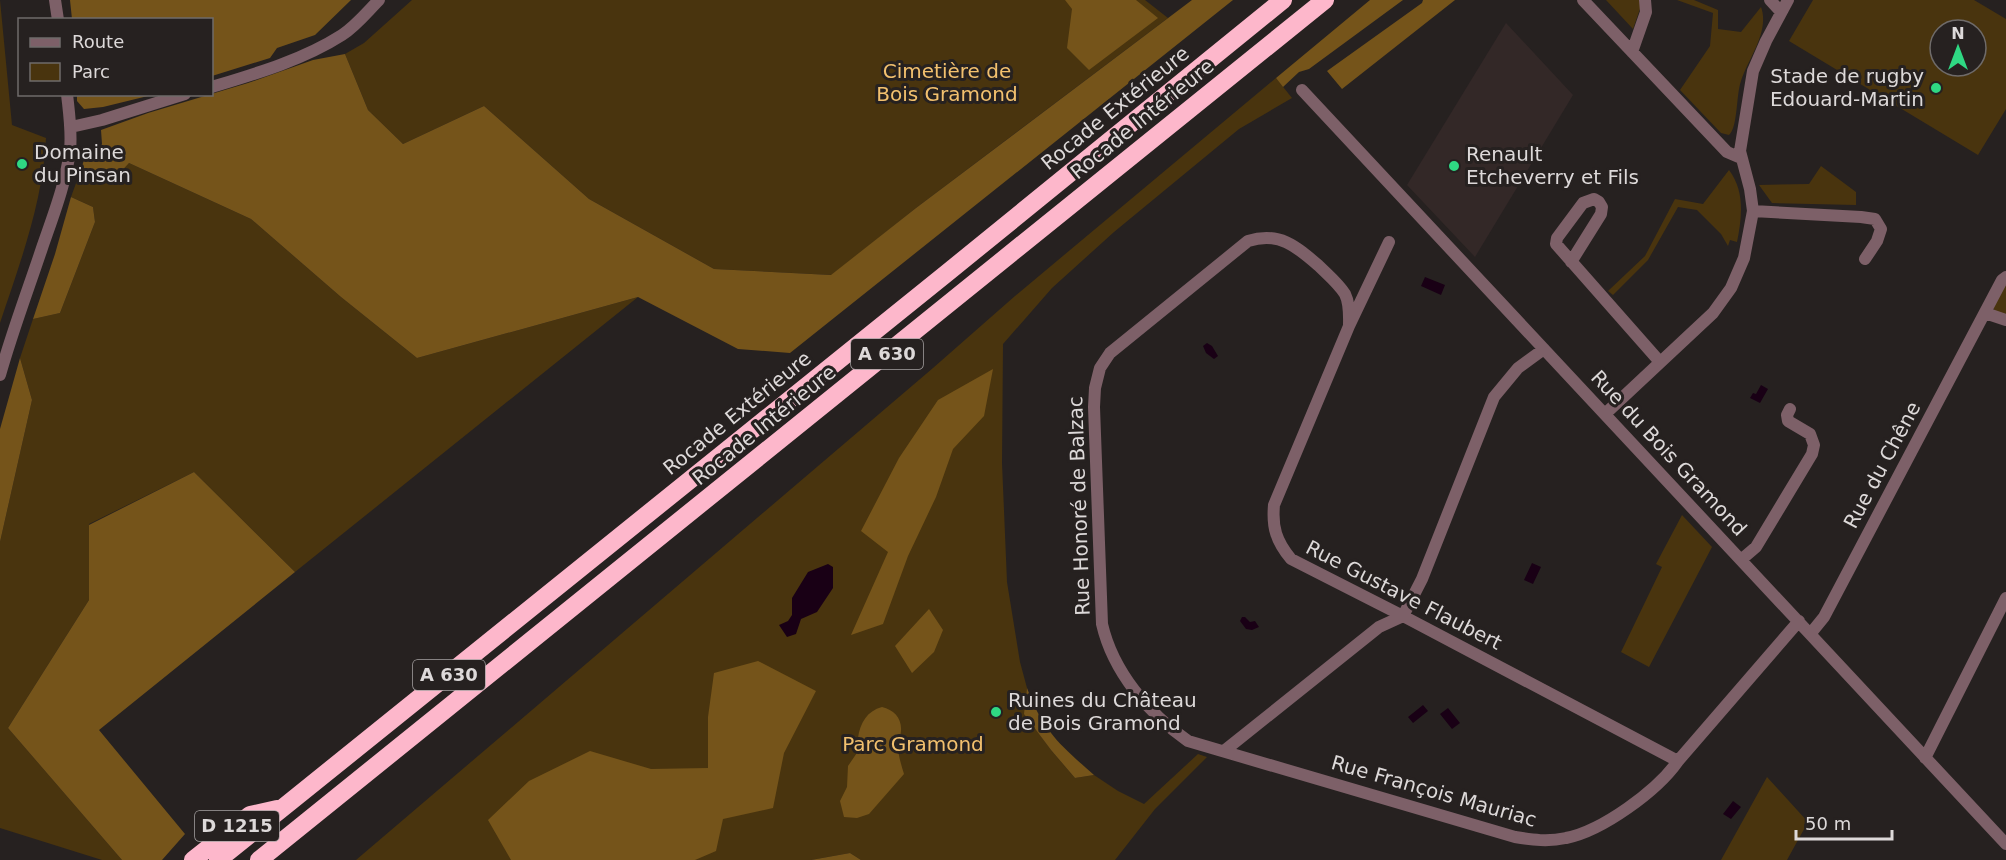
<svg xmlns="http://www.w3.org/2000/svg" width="2006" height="860" font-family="'DejaVu Sans',sans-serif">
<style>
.built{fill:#332827}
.green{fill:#49340e;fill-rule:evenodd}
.forest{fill:#75541a}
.water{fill:#190015}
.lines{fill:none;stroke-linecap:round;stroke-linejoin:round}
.minor{stroke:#7d6068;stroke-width:12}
.motorway{stroke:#fdb7cb;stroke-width:18}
.poi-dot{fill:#2fd883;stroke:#262120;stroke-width:2}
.labels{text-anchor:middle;stroke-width:6;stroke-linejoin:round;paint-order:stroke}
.shield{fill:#262120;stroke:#a6a2a2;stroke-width:1.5}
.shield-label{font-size:18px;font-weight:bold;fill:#ddd9d9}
.park-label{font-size:20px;fill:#f2c06e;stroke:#262120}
.poi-label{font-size:20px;fill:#ddd9d9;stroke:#262120;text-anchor:start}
.street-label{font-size:20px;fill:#ddd9d9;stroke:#262120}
</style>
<rect width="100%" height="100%" fill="#262120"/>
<!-- built -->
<path class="built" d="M1506,23L1573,95L1475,257L1407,185Z"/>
<!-- green -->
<path class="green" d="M0,0L12,125L46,138C43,202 20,263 0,323Z
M412,0H1145L1168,18L916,208L832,275L714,269L589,199L484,106L403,144L368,110L345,54L364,43Z
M1606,0H1639L1641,6L1633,29Z
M1677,0H1694L1718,10V29L1741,32L1761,7C1770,31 1748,59 1741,81C1736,95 1738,127 1729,135L1721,133L1680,90L1710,46L1713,13Z
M1813,0H1974L2006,19V109L1978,155L1789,41ZM1940,30H1976V66H1940Z
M1276,78L1292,98L1239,129L1114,232L1052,288L1003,344L1002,463L1007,582L1020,662L1027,688L1025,715L1051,750L1075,778L1094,775L1118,791L1144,804L1198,754L1207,757L1155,809L1115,860H861L850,853L811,860H356L933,368L1015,296Z
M129,163L251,219L341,297L417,358L638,297L295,572L194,472L89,524V600L8,728L122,860H102L0,828V542L32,400L20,358L33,319L60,313L95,222L93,207L71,197L79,175L97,181Z
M1821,166L1856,192V205L1772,203L1759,185L1809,184Z
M1729,170C1745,191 1742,217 1737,242L1730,240L1728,246L1721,234L1697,210L1678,207L1648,260L1613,295L1608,291L1645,256L1675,199L1703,204Z
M2006,282V315L1995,311L1993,308Z
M1682,515L1712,547L1649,667L1621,652L1662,567L1656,564Z
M1767,777L1808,822L1787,860H1721Z"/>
<!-- forest -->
<path class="forest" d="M70,0H351L315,35L277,48L270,58L212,76V20L72,19Z
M1065,0H1136L1158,18L1089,70L1067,48L1072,9Z
M1192,0H1233L790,353L738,349L638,297L417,358L341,297L251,219L129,163L113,180L97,181L79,175L84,160L94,159L102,144L101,130L148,113L248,83L313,60L345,54L368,110L403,144L484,106L589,199L714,269L831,275L916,208Z
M1370,0H1403L1309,69L1299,72L1283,87L1276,78Z
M1423,0H1455L1342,89L1327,71L1422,3Z
M77,95V94L152,95L103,107L84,109L77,101Z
M71,197L93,207L95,222L60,313L33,319L55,254Z
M20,358L32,400L0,542V429Z
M993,369L984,416L953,449L936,497L908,556L883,624L851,635L888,552L861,531L899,458L938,400Z
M194,472L295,572L99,730L185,834L162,860H122L8,728L89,600V525Z
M929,609L943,630L934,652L912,673L895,646Z
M758,661L816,691L784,753L773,808L723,819L716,851L695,860H511L488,820L529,781L590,751L651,769L708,768V717L714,673Z
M1027,688C1043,731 1060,745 1094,775L1075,778L1051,750L1024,714Z
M882,707C894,710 902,718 901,731C901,736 898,740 898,745C898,755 901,764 904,774L869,814L857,818L844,817L840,801L847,787L848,766L863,744L858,738C860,723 867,711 882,707Z
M850,853L861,860H811Z"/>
<!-- water -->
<path class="water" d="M1425,277L1445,285L1441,295L1421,286Z
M1207,343L1212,346L1218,356L1214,359L1206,353L1203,346Z
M1761,385L1768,389L1760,403L1750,398L1753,393L1756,394Z
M1532,563L1541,567L1533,584L1524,580Z
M828,564L833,567V588L817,612L801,619L796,634L787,637L779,625L788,621L792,615V598L808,572Z
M1242,617H1245L1250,622L1255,621L1259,627L1252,630L1246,629L1240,621Z
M1423,705L1428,711L1413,723L1408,717Z
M1448,708L1460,723L1452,729L1440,714Z
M1733,801L1741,807L1731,819L1723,814Z"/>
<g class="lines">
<!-- minor -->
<path class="minor" d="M55,0L58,20
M1583,0L1727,152L1741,158
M1770,0L1781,12
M1632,52L1646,12L1645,0
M212,87C255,74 303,60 342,35C356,26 367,12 379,0
M1302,90L2006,844
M71,127L102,120L185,94
M1753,211L1861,217L1875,219L1881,229L1877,241L1865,259
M1389,242L1349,326L1274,505C1272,527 1276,541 1291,559L1403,616L1678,761
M1571,262L1601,214L1602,207L1599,202L1594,199L1583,203L1557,238L1556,244L1660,362
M1985,313L2006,320
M1349,326C1349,315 1350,304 1345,294C1338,283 1328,275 1319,266C1296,246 1279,231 1248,241L1110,353L1100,368L1095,388L1094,407L1102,624C1113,672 1149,714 1188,741L1515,837C1533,840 1548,842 1566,838C1602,831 1657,791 1678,761L1799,621
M0,375C12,332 28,290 42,248C53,216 66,183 70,150C72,132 69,113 67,94
M1605,414L1713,313L1731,288L1744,258L1753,211L1750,189L1740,151L1753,71L1766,41L1788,0
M1742,559L1756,547L1812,454L1814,445L1810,434L1788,421L1787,415L1790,409
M1811,633L1824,617L2002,280L2006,277
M1224,751L1379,627L1403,616L1422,579L1494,397L1518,368L1544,349
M1925,758L2006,598"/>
<!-- motorway -->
<path class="motorway" d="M193,860L250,815L277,809
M218,860L947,273L1283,0
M259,860L1325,0"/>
</g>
<!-- markers -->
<g class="poi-dot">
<circle cx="1936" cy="88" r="6"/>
<circle cx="22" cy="164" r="6"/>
<circle cx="1454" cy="166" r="6"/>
<circle cx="996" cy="712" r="6"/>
</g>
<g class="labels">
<!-- shield labels -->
<g class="shield">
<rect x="851" y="339" width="72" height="30" rx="4.5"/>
<rect x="413" y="660" width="72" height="30" rx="4.5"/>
<rect x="195" y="811" width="84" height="30" rx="4.5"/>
</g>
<g class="shield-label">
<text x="887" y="360">A 630</text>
<text x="449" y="681">A 630</text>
<text x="237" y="832">D 1215</text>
</g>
<!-- park labels -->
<g class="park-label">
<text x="947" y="78">Cimetière de<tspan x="947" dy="23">Bois Gramond</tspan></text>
<text x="913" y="751">Parc Gramond</text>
</g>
<!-- poi labels -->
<g class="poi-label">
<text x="1924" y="83" text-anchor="end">Stade de rugby<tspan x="1924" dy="23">Edouard-Martin</tspan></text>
<text x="34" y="159">Domaine<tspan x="34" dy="23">du Pinsan</tspan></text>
<text x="1466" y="161">Renault<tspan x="1466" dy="23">Etcheverry et Fils</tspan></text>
<text x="1008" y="707">Ruines du Château<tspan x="1008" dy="23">de Bois Gramond</tspan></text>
</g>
<!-- street labels -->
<g class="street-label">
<text transform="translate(1115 108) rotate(-39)" y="7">Rocade Extérieure</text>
<text transform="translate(1142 119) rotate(-39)" y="7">Rocade Intérieure</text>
<text transform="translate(737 413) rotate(-39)" y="7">Rocade Extérieure</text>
<text transform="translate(764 425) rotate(-39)" y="7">Rocade Intérieure</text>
<text transform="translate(1669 453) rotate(47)" y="7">Rue du Bois Gramond</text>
<text transform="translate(1882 465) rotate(-62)" y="7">Rue du Chêne</text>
<text transform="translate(1079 506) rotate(-92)" y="7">Rue Honoré de Balzac</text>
<text transform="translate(1404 595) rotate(27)" y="7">Rue Gustave Flaubert</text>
<text transform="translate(1434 791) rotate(16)" y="7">Rue François Mauriac</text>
</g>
</g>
<!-- legend -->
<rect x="18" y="18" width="195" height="78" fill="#262120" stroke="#6f6b6a" stroke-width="1.5"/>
<rect x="30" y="38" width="30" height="9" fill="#7d6068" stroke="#6f6b6a" stroke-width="1.5"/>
<text x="72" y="48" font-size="18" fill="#ddd9d9">Route</text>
<rect x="30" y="63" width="30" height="18" fill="#49340e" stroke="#6f6b6a" stroke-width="1.5"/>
<text x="72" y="78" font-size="18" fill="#ddd9d9">Parc</text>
<!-- north arrow -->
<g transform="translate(1958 48)"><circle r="28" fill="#262120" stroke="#6f6b6a" stroke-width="1.5"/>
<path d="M0-4.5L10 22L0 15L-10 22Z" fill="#2fd883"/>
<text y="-9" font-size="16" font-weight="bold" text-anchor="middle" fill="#ddd9d9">N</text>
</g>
<!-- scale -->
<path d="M1796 830v9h96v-9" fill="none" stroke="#ddd9d9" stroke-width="3"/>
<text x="1805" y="830" font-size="18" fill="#ddd9d9" stroke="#262120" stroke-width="4.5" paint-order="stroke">50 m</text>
</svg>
